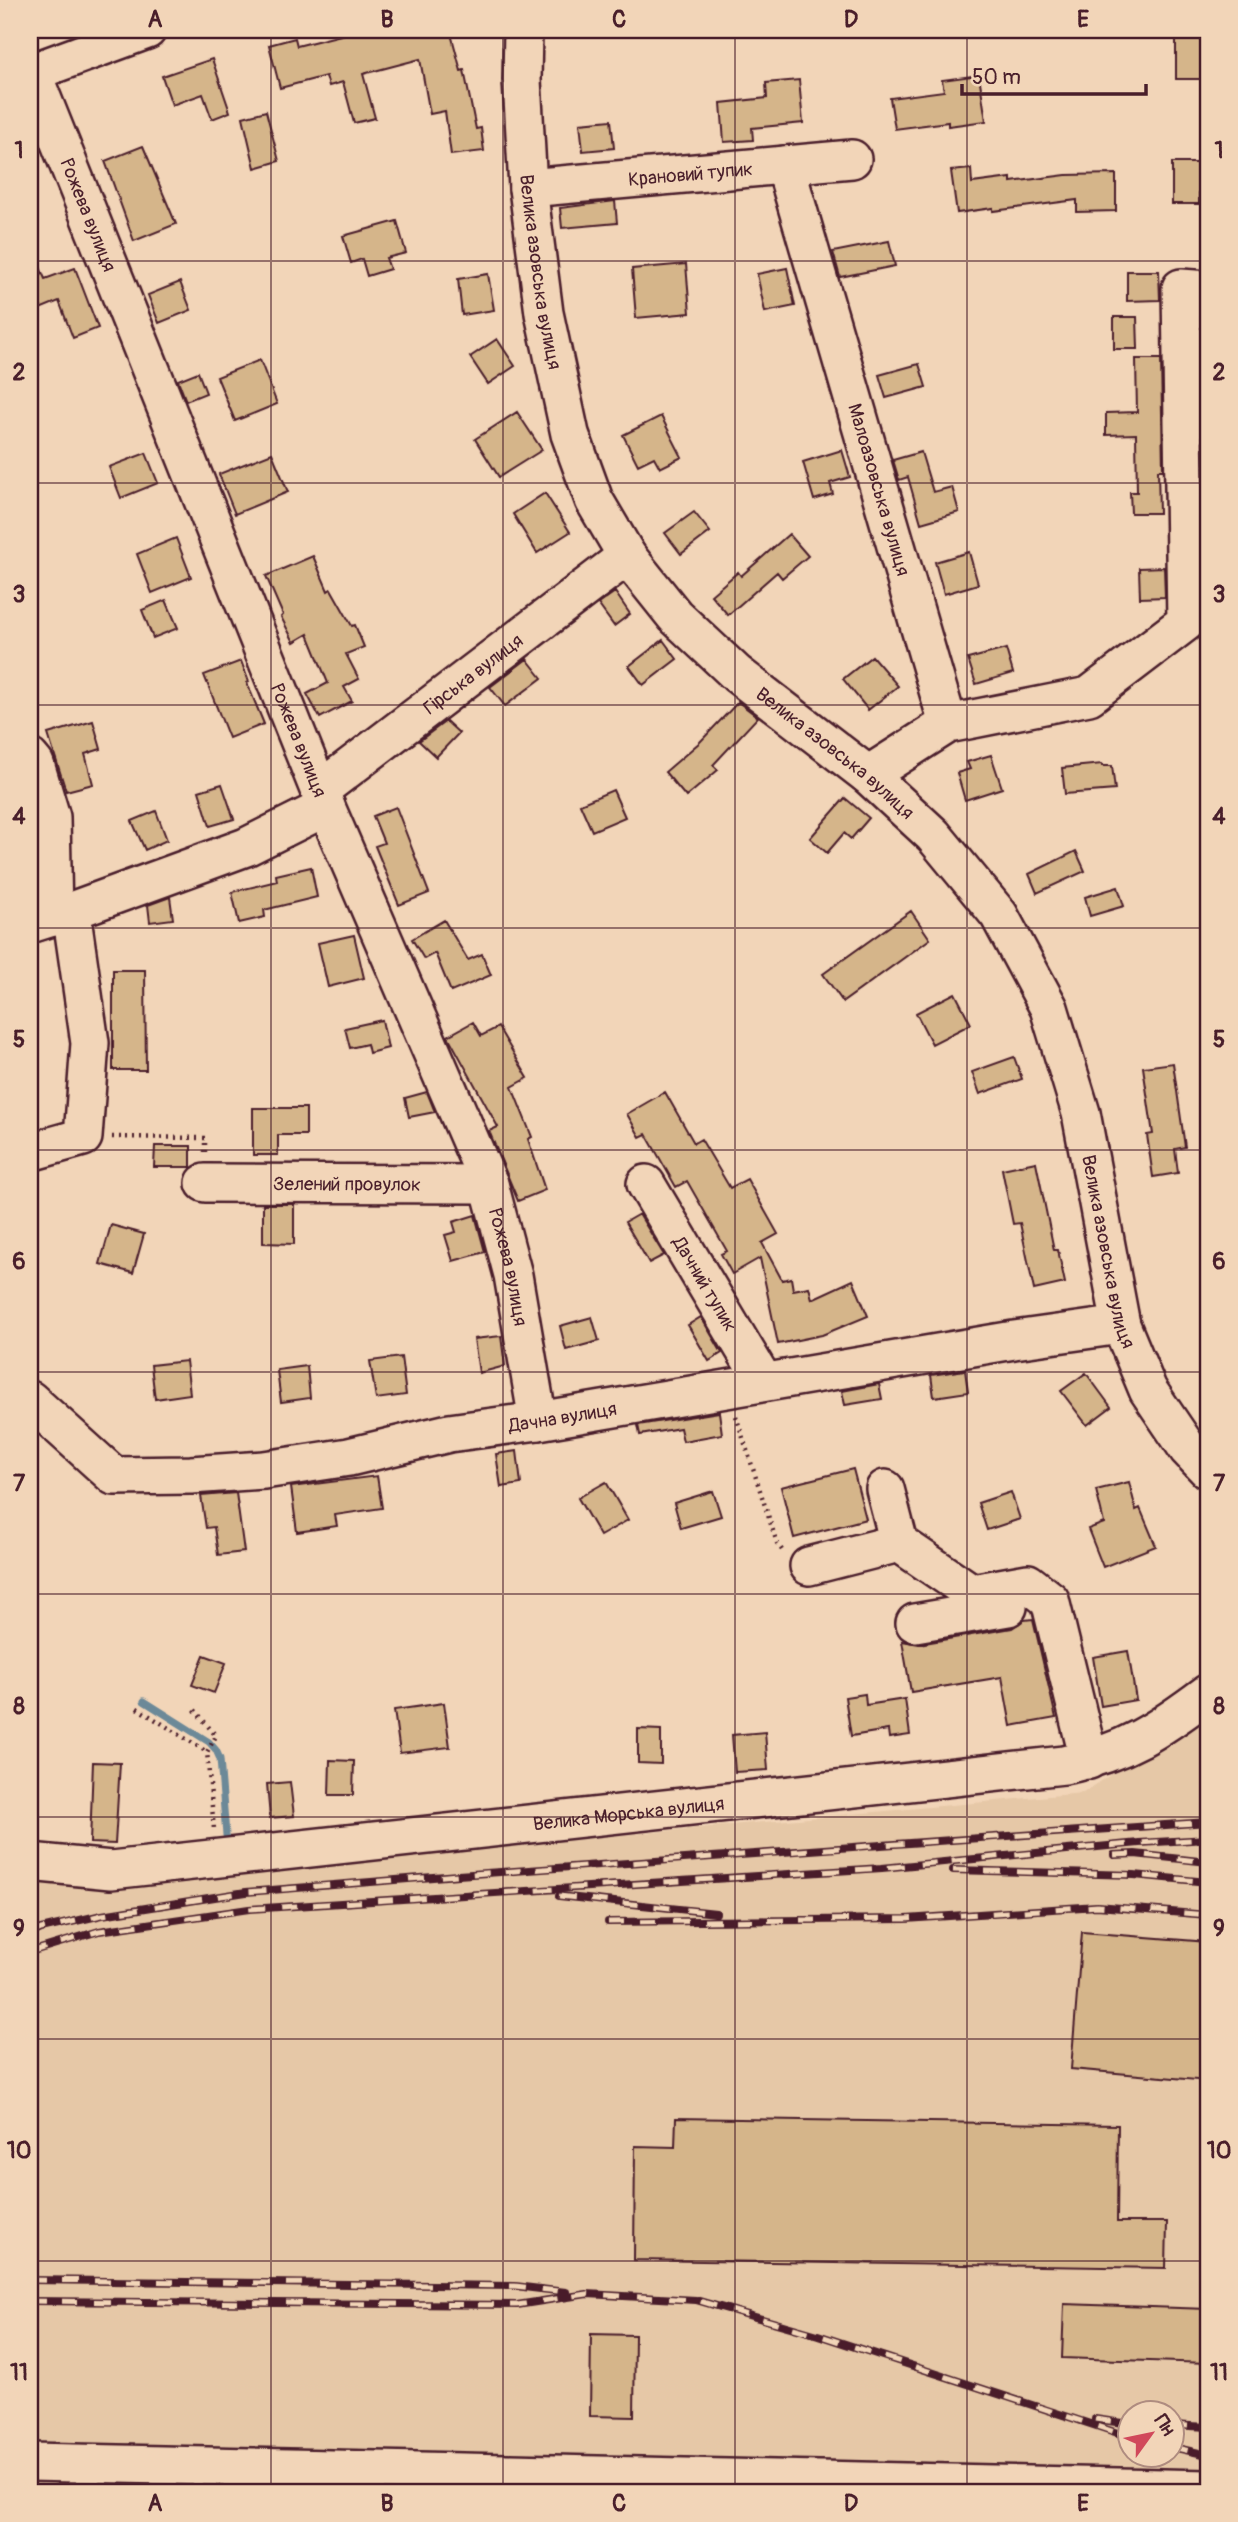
<svg xmlns="http://www.w3.org/2000/svg" width="1238" height="2522" font-family="Pangolin,sans-serif">
<style>
.built{fill:#e6c8a7;fill-rule:evenodd}
.lines{fill:none;stroke-linecap:round;stroke-linejoin:round}
.stream{stroke:#6c8998;stroke-width:7}
.building{fill:#d5b58a;stroke:#4a1f2b;stroke-width:2}
.minor-casing{stroke:#4a1f2b;stroke-width:42}
.path{stroke:#4a1f2b;stroke-width:4.5;stroke-dasharray:2 5;stroke-linecap:butt}
.minor{stroke:#f2d5b8;stroke-width:37}
.rail-casing{stroke:#4a1f2b;stroke-width:8}
.rail{stroke:#f2d5b8;stroke-width:5;stroke-dasharray:16;stroke-linecap:butt}
.grid{fill:none;stroke:#4a1f2b;stroke-width:2;stroke-opacity:0.55}
.labels{text-anchor:middle;stroke-width:6;stroke-linejoin:round;paint-order:stroke}
.street-label{font-size:19px;fill:#4a1f2b;stroke:#f2d5b8}
.neatline{fill:none;stroke:#4a1f2b;stroke-width:2.5}
.grid-label{font-size:23px;text-anchor:middle;font-weight:bold;fill:#4a1f2b}
</style>
<rect width="100%" height="100%" fill="#f2d5b8"/>
<filter id="ink" filterUnits="userSpaceOnUse"><feTurbulence type="fractalNoise" baseFrequency=".0143" numOctaves="2"/><feDisplacementMap in="SourceGraphic" scale="14" xChannelSelector="R" yChannelSelector="G"/><feConvolveMatrix kernelMatrix="1 2 1 2 8 2 1 2 1" color-interpolation-filters="sRGB"/></filter>
<g filter="url(#ink)">
<!-- built -->
<path class="built" d="M1208,1711V2492H30V1875L104,1882L1083,1793ZM1130,2414H1172V2456H1130Z"/>
<g class="lines">
<!-- stream -->
<path class="stream" d="M144,1701L209,1742L216,1750L220,1759L226,1835"/>
</g>
<!-- building -->
<path class="building" d="M361,30H450L461,71L464,70L476,129L481,128L484,151L451,155L445,111L430,114L420,59L363,74L375,118L354,123L343,82L329,86L326,76L280,88L269,45L295,38L297,46Z
M1176,39H1201V79H1176Z
M212,59L230,112L212,119L203,94L172,105L162,76Z
M979,75L986,121L948,126V122L895,129L890,98L944,91L942,80Z
M799,80L803,123L752,128L753,140L724,142L721,103L767,98L766,83Z
M266,111L279,161L255,168L243,117Z
M611,120L614,148L583,151L580,123Z
M143,146L176,224L134,241L105,161Z
M1172,163H1199V204H1172Z
M971,169L972,183L1011,178V182L1066,175L1116,174V211L1077,212V200L993,211V208L957,213L951,171Z
M615,201L617,223L562,228L560,208Z
M397,221L406,253L386,258L390,269L367,276L362,259L351,263L343,236Z
M889,241L895,266L840,277L833,252Z
M30,244L45,279L75,268L98,328L73,338L59,301L30,313Z
M686,264L690,313L636,318L632,269Z
M787,268L795,306L765,312L757,274Z
M1127,271H1159L1160,300L1127,301Z
M488,274L494,310L462,315L458,279Z
M180,282L191,310L159,323L148,295Z
M1114,317H1137L1138,349H1114Z
M497,339L515,366L488,384L470,357Z
M1136,359H1161L1163,470H1158L1159,513H1131L1130,492H1137L1136,434L1106,435V413L1137,412Z
M260,360L277,404L235,421L217,377Z
M919,364L926,387L886,398L879,375Z
M198,372L206,393L186,401L178,380Z
M517,412L542,450L499,477L475,439Z
M661,416L682,457L660,468L654,457L638,465L623,435Z
M842,450L850,477L830,483L833,494L814,500L803,462Z
M921,452L933,492L952,487L959,512L921,523L908,477L899,480L893,460Z
M146,453L158,483L121,498L109,467Z
M272,453L288,492L235,514L219,474Z
M545,493L570,532L537,553L513,514Z
M694,512L710,532L681,554L665,533Z
M789,534L808,556L782,578L777,572L728,615L711,595L738,572L741,576Z
M176,538L191,577L152,593L137,554Z
M969,552L978,584L944,594L935,562Z
M313,556L328,591L331,589L352,626L355,625L364,647L346,654L359,679L344,687L352,701L320,718L307,694L328,683L308,634L294,642L281,617L283,615L266,576Z
M1164,567L1165,597L1140,598L1139,568Z
M615,592L630,614L614,626L598,604Z
M166,600L178,628L153,638L142,610Z
M663,640L677,659L643,685L629,666Z
M1006,649L1013,673L976,684L968,659Z
M872,656L898,686L868,710L843,679Z
M527,659L542,678L505,706L490,687Z
M241,661L249,682L247,683L264,724L229,738L204,675Z
M738,702L758,717L713,765L718,770L686,797L665,772L700,742Z
M93,721L101,749L85,754L93,784L66,791L48,734Z
M446,721L459,733L436,757L419,741Z
M991,755L1002,788L965,800L957,773L970,769L967,762Z
M1102,764V766H1112L1115,790L1065,794L1062,768Z
M222,784L234,819L210,826L199,791Z
M613,790L625,817L592,831L580,804Z
M845,798L869,818L851,839L844,833L827,853L810,838Z
M396,807L429,893L399,905L375,846L384,843L373,816Z
M156,811L167,840L145,850L132,821Z
M1076,851L1085,871L1037,893L1029,874Z
M311,867L317,897L264,910L265,917L239,923L232,892L277,881L276,875Z
M1118,887L1124,906L1090,916L1085,897Z
M170,897L173,919L150,922L148,905Z
M911,911L930,939L843,1002L823,974Z
M444,920L468,960L482,954L491,975L451,992L435,953L424,959L412,939Z
M354,935L364,978L328,987L318,943Z
M113,970H145L146,1070H113Z
M955,993L971,1024L932,1044L916,1013Z
M382,1020L388,1048L369,1053L367,1044L350,1048L345,1028Z
M473,1022L481,1036L498,1027L528,1078L512,1087L532,1137L528,1139L545,1190L518,1201L489,1131L498,1127L448,1036Z
M1014,1057L1022,1079L980,1094L972,1072Z
M1173,1063L1185,1147L1175,1149L1178,1173L1153,1177L1147,1135L1153,1134L1143,1067Z
M427,1092L435,1112L409,1117L405,1098Z
M665,1092L694,1143L701,1139L730,1188L747,1179L778,1234L762,1243L782,1280L791,1278L793,1290L809,1287L812,1299L853,1280L868,1316L822,1335L778,1344L760,1258L732,1274L721,1254L727,1251L687,1181L676,1187L646,1134L640,1137L627,1114Z
M253,1108H306V1135H278V1155H253Z
M155,1146H191V1167H154Z
M1036,1162L1054,1250H1058L1065,1283L1034,1290L1020,1223L1013,1224L1002,1169Z
M263,1204H294V1244L263,1243Z
M639,1214L664,1255L649,1263L625,1222Z
M475,1215L485,1252L453,1261L445,1235L456,1232L453,1222Z
M111,1225L144,1234L133,1273L100,1264Z
M592,1317L599,1341L566,1350L560,1326Z
M701,1317L722,1353L709,1361L688,1325Z
M501,1336L505,1366L479,1373L474,1339Z
M401,1357L406,1395L376,1399L370,1361Z
M186,1361L190,1394L155,1399L151,1365Z
M307,1366L310,1398L281,1402L277,1370Z
M965,1370L968,1392L934,1397L931,1375Z
M1086,1373L1111,1407L1087,1425L1061,1391Z
M879,1384L882,1399L845,1405L842,1391Z
M719,1412L722,1434L683,1441L680,1428L640,1435L638,1425Z
M517,1451L521,1484L501,1487L496,1454Z
M853,1469L866,1519L794,1538L781,1487Z
M377,1476L382,1508L335,1515L337,1526L297,1532L291,1487Z
M606,1482L628,1520L600,1536L578,1498Z
M1129,1482L1136,1510L1140,1508L1156,1546L1103,1567L1088,1529L1104,1523L1096,1490Z
M713,1491L721,1516L681,1528L674,1503Z
M1011,1492L1020,1519L987,1530L978,1503Z
M236,1493L244,1552L218,1555L214,1527L206,1528L201,1496Z
M1033,1619L1056,1718L1011,1726L1002,1677L911,1692L902,1641L919,1644L1012,1628L1024,1620Z
M1128,1651L1136,1700L1101,1706L1093,1657Z
M204,1655L226,1663L214,1693L192,1685Z
M865,1694L866,1705L905,1699L910,1735L889,1738L888,1730L851,1736L845,1697Z
M444,1703L450,1747L400,1753L394,1710Z
M638,1729L661,1730V1764L638,1763Z
M765,1732L768,1770L735,1772L732,1735Z
M330,1760L354,1761L353,1795H329Z
M93,1762L120,1763L115,1844L90,1843Z
M290,1782L294,1816L270,1818L267,1784Z
M1082,1932L1208,1942V2081L1071,2069Z
M676,2118L1118,2125L1117,2222H1167L1166,2268L634,2260L635,2146L675,2147Z
M1064,2304L1208,2309V2363L1062,2358Z
M591,2334L635,2335L634,2417L590,2416Z"/>
<g class="lines">
<!-- minor casing -->
<g class="minor-casing">
<g id="minor">
<path id="s1" d="M523,30L522,80L528,188L544,313L570,434L594,500L627,556L675,616L737,674L868,775L933,835L999,915L1049,1008L1081,1113L1121,1325L1148,1390L1188,1449L1208,1470"/>
<path id="s2" d="M30,68L326,807L489,1184L513,1275L538,1421"/>
<path d="M30,73L147,30"/>
<path id="s3" d="M785,165L948,724"/>
<path id="s4" d="M528,188L852,159"/>
<path d="M30,758L35,764L51,817L53,917"/>
<path d="M868,775L948,724L1089,696L1186,622L1181,288L1208,290"/>
<path id="s5" d="M320,790L627,556"/>
<path d="M30,924L71,911L246,847L326,807"/>
<path d="M30,1152L83,1137L90,1043L71,911"/>
<path id="s6" d="M205,1183L489,1184"/>
<path id="s7" d="M646,1184L764,1382"/>
<path id="s8" d="M30,1400L114,1476L191,1475L264,1470L349,1457L449,1433L538,1421L1014,1340L1121,1325"/>
<path d="M885,1489L899,1543L972,1593L1028,1583L1050,1600L1089,1760"/>
<path d="M809,1566L899,1543"/>
<path d="M915,1623L1008,1607"/>
<path id="s9" d="M30,1862L111,1870L1064,1765C1125,1753 1160,1729 1208,1693"/>
<path d="M30,2462L1208,2489"/>
</g>
</g>
<!-- path -->
<path class="path" d="M112,1137L205,1138V1155
M736,1416L777,1543L784,1553
M137,1708L207,1752
M195,1710L216,1736L207,1752L214,1829"/>
<!-- minor -->
<use href="#minor" class="minor"/>
<!-- rail casing -->
<g class="rail-casing">
<path id="rail" d="M1114,1855L1135,1854L1208,1862
M953,1870L1134,1875L1208,1882
M559,1896L716,1913
M608,1922L906,1919L1097,1906L1208,1915
M30,1934L41,1929L102,1915L246,1892L458,1875L1208,1822
M30,1952L99,1931L249,1909L882,1868L1139,1843L1208,1839
M30,2280L515,2286L566,2292
M30,2301L517,2305L587,2294L696,2300L818,2335L1130,2437
M1095,2419L1130,2424
M1172,2425L1208,2427
M1172,2447L1208,2455"/>
</g>
<!-- rail -->
<use href="#rail" class="rail"/>
</g>
</g>
<!-- grid -->
<path class="grid" d="M271,30V2492M503,30V2492M735,30V2492M967,30V2492M30,261H1208M30,483H1208M30,705H1208M30,928H1208M30,1150H1208M30,1372H1208M30,1594H1208M30,1817H1208M30,2039H1208M30,2261H1208"/>
<g class="labels">
<!-- street labels -->
<g class="street-label">
<text dy="7" stroke="none"><textPath href="#s4" startOffset="163">Крановий тупик</textPath></text>
<text dy="7" stroke="none"><textPath href="#s2" startOffset="158">Рожева вулиця</textPath></text>
<text dy="7" stroke="none"><textPath href="#s1" startOffset="243">Велика азовська вулиця</textPath></text>
<text dy="7" stroke="none"><textPath href="#s3" startOffset="338">Малоазовська вулиця</textPath></text>
<text dy="7" stroke="none"><textPath href="#s5" startOffset="192">Гірська вулиця</textPath></text>
<text dy="7" stroke="none"><textPath href="#s2" startOffset="724">Рожева вулиця</textPath></text>
<text dy="7" stroke="none"><textPath href="#s1" startOffset="831">Велика азовська вулиця</textPath></text>
<text dy="7" stroke="none"><textPath href="#s6" startOffset="142">Зелений провулок</textPath></text>
<text dy="7" stroke="none"><textPath href="#s1" startOffset="1419">Велика азовська вулиця</textPath></text>
<text dy="7" stroke="none"><textPath href="#s2" startOffset="1292">Рожева вулиця</textPath></text>
<text dy="7" stroke="none"><textPath href="#s7" startOffset="116">Дачний тупик</textPath></text>
<text dy="7" stroke="none"><textPath href="#s8" startOffset="567">Дачна вулиця</textPath></text>
<text dy="7" stroke="none"><textPath href="#s9" startOffset="602">Велика Морська вулиця</textPath></text>
</g>
</g>
<!-- margin -->
<rect width="1238" height="2522" fill="none" stroke="#f2d5b8" stroke-width="77"/>
<!-- north arrow -->
<g transform="translate(1151 2434) rotate(57)"><circle r="33" fill="#f2d5b8" stroke="#af8c80" stroke-width="2"/>
<path d="M0-5L12 26L0 18L-12 26Z" fill="#d1495b"/>
<text y="-10" font-size="19" font-weight="bold" text-anchor="middle" fill="#4a1f2b">Пн</text>
</g>
<!-- scale -->
<path d="M962 84v10h184v-10" fill="none" stroke="#4a1f2b" stroke-width="3.5"/>
<text x="972" y="84" font-size="21" fill="#4a1f2b" stroke="#f2d5b8" stroke-width="5" paint-order="stroke">50 m</text>
<rect x="38" y="38" width="1162" height="2446" class="neatline"/>
<g class="grid-label">
<text x="155" y="27">A</text>
<text x="387" y="27">B</text>
<text x="619" y="27">C</text>
<text x="851" y="27">D</text>
<text x="1083" y="27">E</text>
<text x="19" y="158">1</text>
<text x="1219" y="158">1</text>
<text x="19" y="380">2</text>
<text x="1219" y="380">2</text>
<text x="19" y="602">3</text>
<text x="1219" y="602">3</text>
<text x="19" y="824">4</text>
<text x="1219" y="824">4</text>
<text x="19" y="1047">5</text>
<text x="1219" y="1047">5</text>
<text x="19" y="1269">6</text>
<text x="1219" y="1269">6</text>
<text x="19" y="1491">7</text>
<text x="1219" y="1491">7</text>
<text x="19" y="1714">8</text>
<text x="1219" y="1714">8</text>
<text x="19" y="1936">9</text>
<text x="1219" y="1936">9</text>
<text x="19" y="2158">10</text>
<text x="1219" y="2158">10</text>
<text x="19" y="2380">11</text>
<text x="1219" y="2380">11</text>
<text x="155" y="2511">A</text>
<text x="387" y="2511">B</text>
<text x="619" y="2511">C</text>
<text x="851" y="2511">D</text>
<text x="1083" y="2511">E</text>
</g>
</svg>
